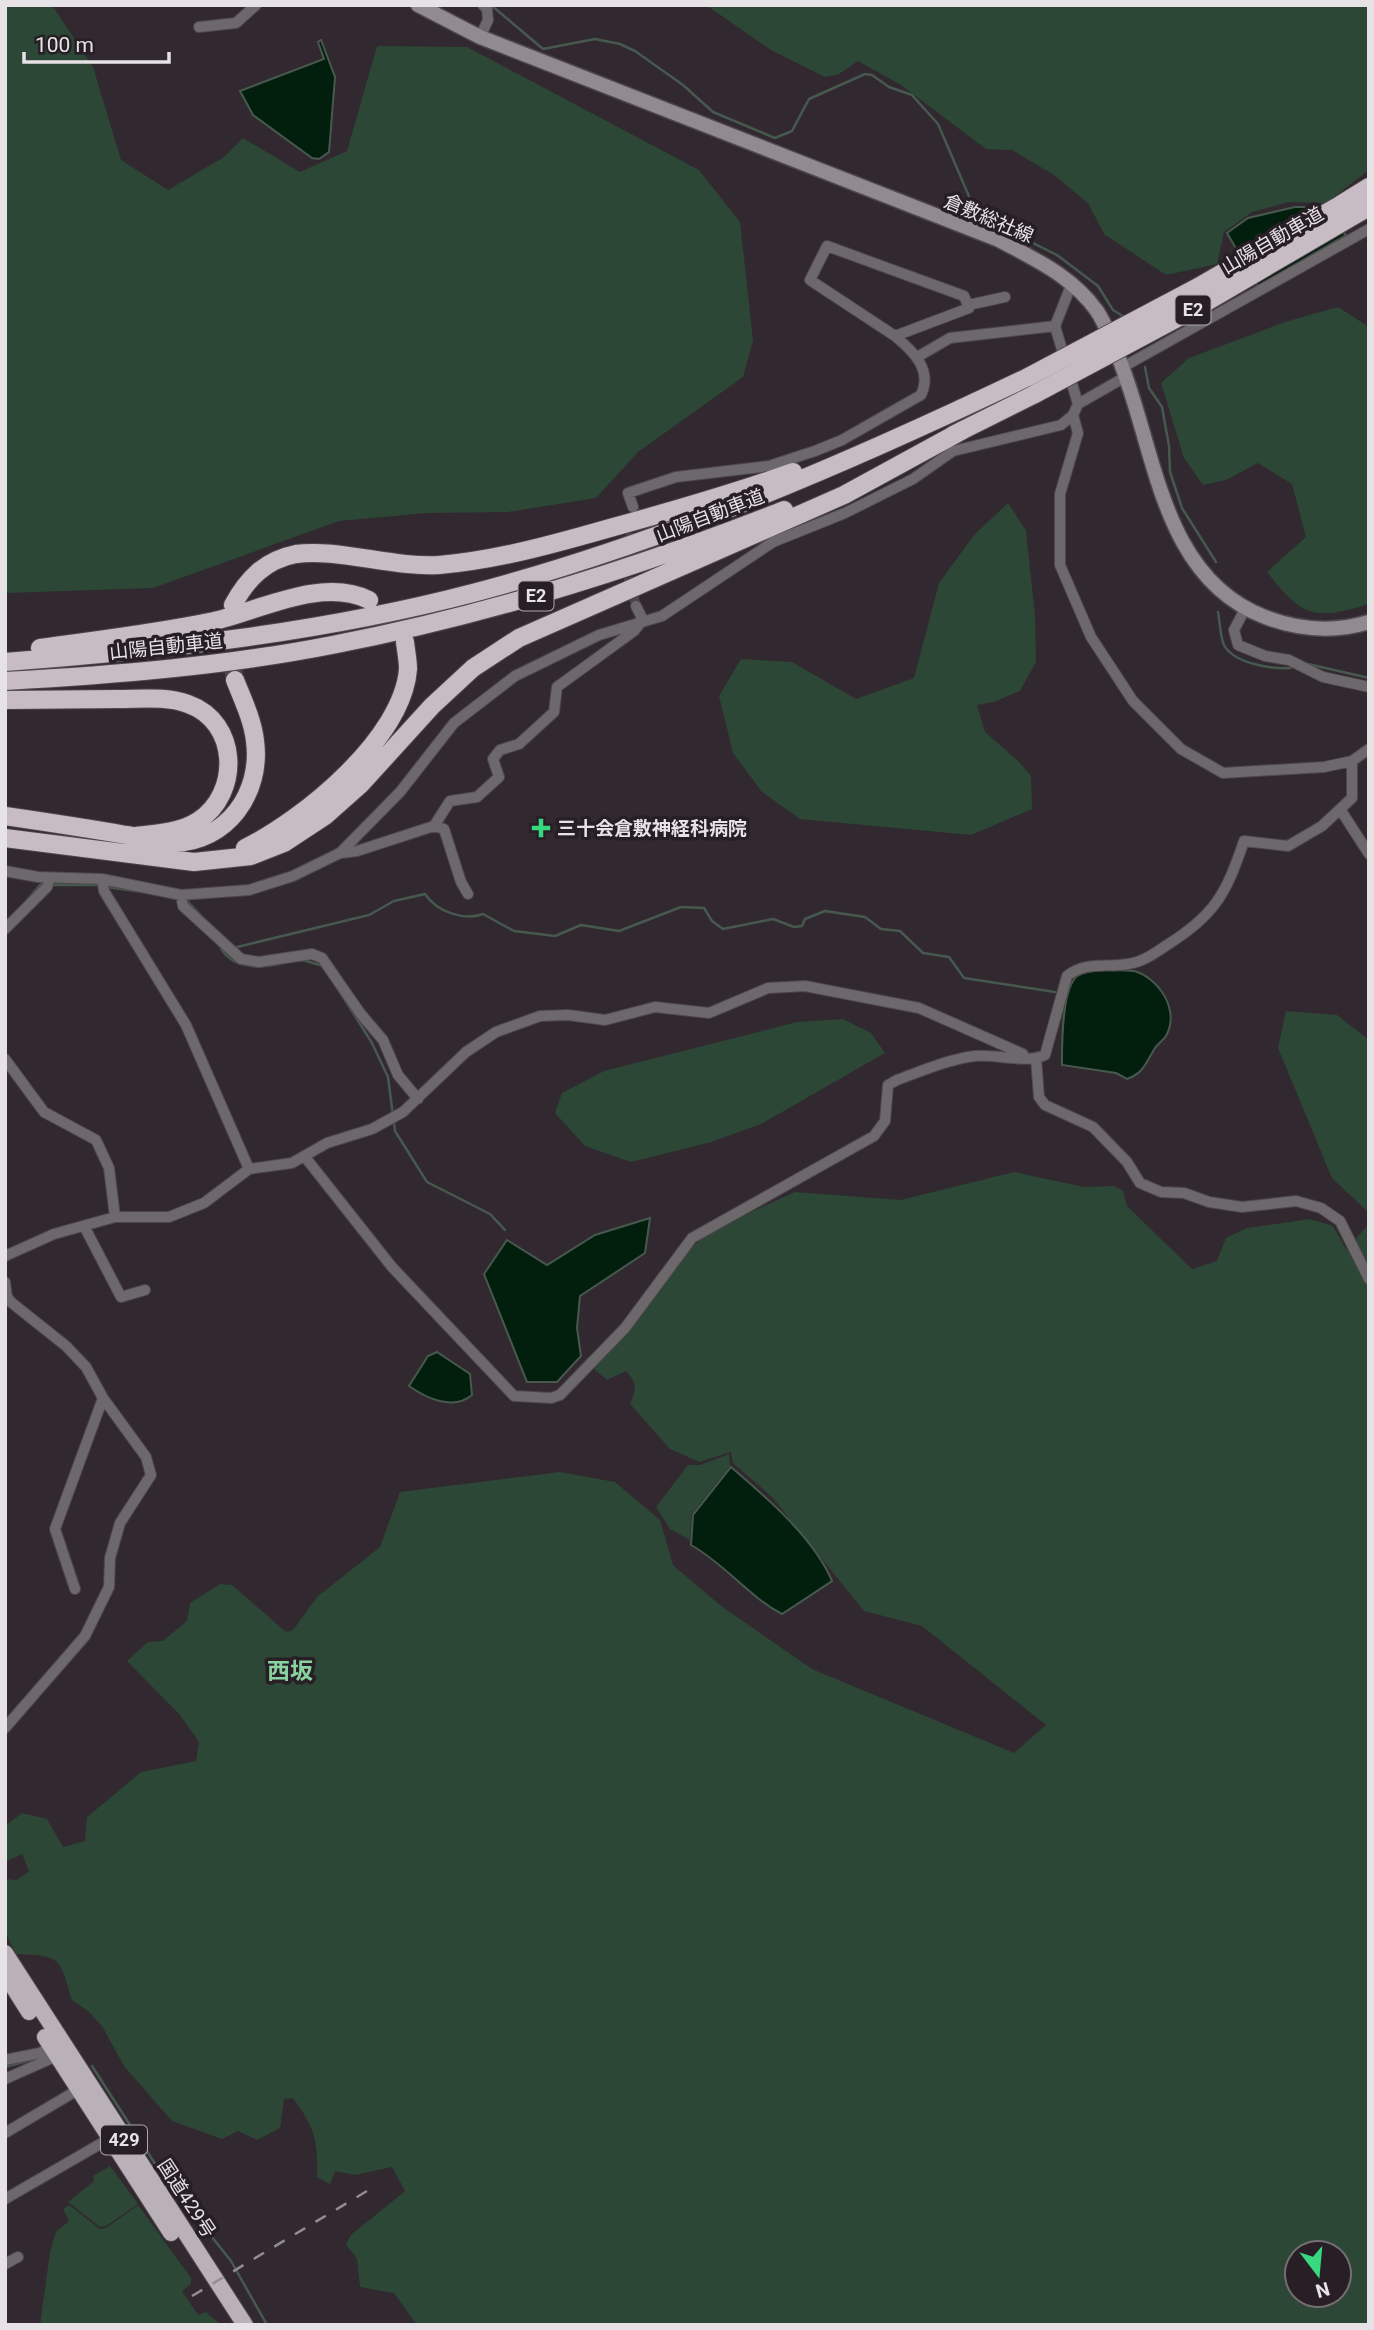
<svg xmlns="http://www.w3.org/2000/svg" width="1374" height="2330" font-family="Roboto,'Noto Sans JP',sans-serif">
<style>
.green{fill:#2c4735;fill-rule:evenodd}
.water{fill:#021e0d;stroke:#47594e;stroke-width:2}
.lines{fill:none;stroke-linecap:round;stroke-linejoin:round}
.stream{stroke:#47594e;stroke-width:2.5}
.minor-tunnel{stroke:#4c454a;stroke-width:10;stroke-dasharray:10 5;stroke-linecap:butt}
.motorway-tunnel{stroke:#4c454a;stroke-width:18;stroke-dasharray:18 9;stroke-linecap:butt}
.minor-casing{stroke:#4e474c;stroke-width:12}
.secondary-casing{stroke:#4e474c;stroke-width:17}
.trunk-casing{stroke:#4e474c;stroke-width:18}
.motorway-casing{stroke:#4e474c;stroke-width:20}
.minor{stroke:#6d686b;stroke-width:10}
.secondary{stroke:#918a8f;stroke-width:14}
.trunk{stroke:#bab0b8;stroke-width:16}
.motorway{stroke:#c7bcc4;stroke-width:18}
.rail{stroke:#938c91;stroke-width:2.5;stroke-dasharray:12 12;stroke-linecap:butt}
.motorway-bridge-casing{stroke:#4e474c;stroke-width:20;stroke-linecap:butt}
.motorway-bridge{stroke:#c7bcc4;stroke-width:18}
.poi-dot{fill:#37d880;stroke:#271f25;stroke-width:2.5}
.labels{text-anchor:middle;stroke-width:7;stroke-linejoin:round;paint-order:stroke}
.shield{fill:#271f25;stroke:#ada8ac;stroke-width:2}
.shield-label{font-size:18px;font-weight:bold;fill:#e7e2e6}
.street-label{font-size:19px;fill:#e7e2e6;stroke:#271f25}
.poi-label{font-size:19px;font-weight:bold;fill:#e7e2e6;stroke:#271f25;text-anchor:start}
.quarter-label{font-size:23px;font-weight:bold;fill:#8ad2a1;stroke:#271f25}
</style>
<rect width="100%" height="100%" fill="#31292f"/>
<!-- green -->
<path class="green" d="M5,5H52L93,67L121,160L168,190L224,157L243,138L300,172L347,151L377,46L467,47L699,170L740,222L753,340L743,377L638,452L596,498L508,512L427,513L339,521L153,588L5,593Z
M706,5H1369V170L1326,203L1289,202L1252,212L1224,232L1217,264L1166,275L1104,234L1088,203L1054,175L1012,150L986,149L901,85L858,61L839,74L825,77L771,50Z
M1338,307L1369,327V604C1313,621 1302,617 1267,572L1306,537L1292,484L1258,463L1226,480L1203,485L1184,458L1161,383L1189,358L1285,322Z
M1008,503L1026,531L1035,616L1036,662L1020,691L994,702L977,705L985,732L1019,762L1031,776L1032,809L971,835L800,819L762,792L733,753L719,696L741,659L792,662L856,699L914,678L939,583L975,534Z
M1286,1011L1337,1015L1369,1040V1213L1332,1178L1278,1048Z
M843,1019L871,1033L885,1053L761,1124L711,1142L631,1162L585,1146L555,1113L562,1093L604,1071L797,1022Z
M1014,1172L1084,1187L1114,1186L1123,1191L1127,1206L1192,1269L1217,1261L1226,1238L1247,1228L1310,1219L1333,1226L1346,1249L1369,1224V2325H417L394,2293L360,2287L357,2259L346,2244L351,2235L405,2191L392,2167L355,2175L335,2171L330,2184L317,2177C318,2141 315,2128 293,2098L284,2099L280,2128L257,2140L238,2131L222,2139L172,2121L124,2066L102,2026L88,2011L72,2000C59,1957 62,1956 16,1954L5,1932V1879L17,1880L29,1871L22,1854L5,1862V1826L22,1813L47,1819L63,1847L85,1841L87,1817L141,1772L196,1761L199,1742L180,1715L127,1661L148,1642L163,1641L187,1621L190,1603L220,1584L232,1585L286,1632L293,1630L317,1597L380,1547L400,1492L560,1472L615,1482L660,1520L673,1565L721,1606L812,1669L1014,1753L1046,1725L922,1626L864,1611L772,1497L733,1463L731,1452L699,1462L670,1449L630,1404C637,1389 637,1383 626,1371L607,1380L593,1368L683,1255L712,1230L795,1192L901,1200ZM1297,2253H1339V2295H1297Z
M729,1454L730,1466L691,1515L690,1540L670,1529L656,1507L688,1465H700Z
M110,2166L138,2204L106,2226L100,2227L68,2202L94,2181L93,2176Z
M69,2205L100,2229L106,2228L138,2205L191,2278V2284L182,2291L198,2315L206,2312L221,2325H40L50,2252L56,2232L69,2221L63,2209Z"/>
<!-- water -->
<path class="water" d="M321,40L335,77L329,152L319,159L312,158L253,115L240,91L324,59L318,42Z
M1295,207H1312L1346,235L1258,286L1227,233L1248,218Z
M1134,971C1159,978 1180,1010 1166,1036C1163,1040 1158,1044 1155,1048C1146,1062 1144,1073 1127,1079L1116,1073L1062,1065C1062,1046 1061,985 1079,975C1093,968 1119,970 1134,971Z
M650,1218L645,1253L580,1296L577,1328L581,1356L557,1382H527L484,1274L507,1240L547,1265L595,1235Z
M437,1352L470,1374L472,1395C453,1411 426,1398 409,1386L428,1356Z
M731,1467C766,1497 814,1538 832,1581L782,1614C748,1596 725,1564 691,1545L693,1515Z"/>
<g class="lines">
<!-- stream -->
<path class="stream" d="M491,5L543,49L595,39L620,44L635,51L683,85L713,112L775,138L792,131L809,99L865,74L872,75L889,87L912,95L938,124L977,215L1057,255L1098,286L1113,310L1126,318
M1145,367L1149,388L1162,407L1169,446L1170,472L1182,508L1216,562
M1218,612C1220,622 1220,636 1224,645C1234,664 1272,669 1291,668
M1308,664L1369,678
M52,885H101
M107,887L142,892
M27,900L41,884H45
M187,901L216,931
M219,944C229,968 257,969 279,964
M233,948L369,915L394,901L425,894C437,912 464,921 483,914L514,931L555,936L581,925L619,931L681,907L704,908L712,921L723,929L773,919L794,927L802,926L805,919L825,911L865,917L881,929L900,931L923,953L949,957L964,978L1055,992
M303,960L323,966
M338,989L372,1043L388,1077L393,1116
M394,1122L395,1131L427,1182L490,1214L505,1230
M92,2066L161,2173L231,2261L267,2325
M5,2067L35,2059"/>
<!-- minor-tunnel -->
<path class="minor-tunnel" d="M632,518L628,576L636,606"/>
<!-- motorway-tunnel -->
<path class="motorway-tunnel" d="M233,605L229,643L235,680"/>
<!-- minor casing -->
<g class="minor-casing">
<path id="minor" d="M199,27L236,23L256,5
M480,37L488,20L487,9L483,5
M827,246L964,296L969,308L895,336L810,280Z
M1072,283L1055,326L1078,404
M968,305L1005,297
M919,356L950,338L1055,326
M1123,367L1369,229
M1073,415L1078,433L1060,494V565L1091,637L1133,701L1181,749L1223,773L1324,767L1352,761L1369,749
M633,507L628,493L676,477L769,466L815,451L842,440L921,395C933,370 913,351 895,336
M636,606L643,620
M1245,609L1234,630L1238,645L1265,656L1289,660L1323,677L1369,687
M1340,809L1369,854
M434,826L450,801L477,797L499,777L493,759L500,750L519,744L554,712L557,687L634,631L642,621
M341,853L357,851L434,826L444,829L461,882L468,894
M5,871L38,877L102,879L181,895L249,890L293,876L340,853L400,792L454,723L515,676L599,635L662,616L773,542L845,513L913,479L953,451L1061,425L1073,415L1078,404L1127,376
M102,879L104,891L186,1025L249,1169
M181,895L183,906L241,959L259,962L312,954L322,958L360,1013L383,1040L398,1075L418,1099
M5,929L47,887L50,878
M5,1059L44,1112L96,1140L109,1168L115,1217
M1036,1059L1039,1097L1045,1105L1093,1127L1127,1162L1140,1183L1161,1192L1184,1193L1209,1202L1242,1207L1296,1201L1321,1208L1340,1221L1369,1279
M305,1157L392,1267L514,1396L551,1398L560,1395L625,1328L692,1238L874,1136L885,1121L888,1085L897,1080C922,1071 949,1059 975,1056C997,1054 1026,1064 1045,1055L1067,976C1085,961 1107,968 1128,964C1143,962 1155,953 1167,945C1215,915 1226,894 1244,841L1288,846L1322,826L1352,798V761
M84,1226L121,1297L145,1290
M5,1256L54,1234L115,1217H169L204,1203L249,1169L292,1163L327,1143L372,1129L403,1112L466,1052L496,1032L540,1016L568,1015L605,1020L655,1007L709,1013L768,988L805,986L919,1008L1023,1054
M5,1282L7,1297L12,1303L66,1346L86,1367L103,1398L146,1457L151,1475L120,1523L110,1558L109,1587L85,1636L5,1728
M75,1589L55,1529L103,1398
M5,2060L40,2053L54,2045
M5,2079L59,2055
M5,2133L81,2088
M5,2199L114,2136
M5,2264L18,2257"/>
</g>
<!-- secondary casing -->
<g class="secondary-casing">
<path id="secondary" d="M418,5L480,37L999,240C1036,260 1072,276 1097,311C1105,323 1110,337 1115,349C1156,441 1157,576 1265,617C1299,630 1333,633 1369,622"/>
</g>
<!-- trunk casing -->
<g class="trunk-casing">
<path id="trunk" d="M5,1953L245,2325
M5,1974L29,2012
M45,2037L171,2233"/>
</g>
<!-- motorway casing -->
<g class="motorway-casing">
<path id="motorway" d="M1340,205L1369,187
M1348,219L1369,207
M953,435L1035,394
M233,605C247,579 265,560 296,554C336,548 394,568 439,565C497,560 554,544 610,528C672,511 732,494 793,472
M40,648C97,640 157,633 214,621C261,610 322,577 369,600
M5,662C163,650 320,633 473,593C666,542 848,463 1028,377
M5,681C114,675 225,666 332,645C487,615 637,568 784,510
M5,700C43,700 81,699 118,699C141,699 167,696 188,704C239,722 241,793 198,821C182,832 155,834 136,836
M5,816C46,822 86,828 126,835C142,837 157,844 173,843C227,842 262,793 255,741C253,721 243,700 235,680
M5,838L194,862L251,856L284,843L325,816L361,784L432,706L473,668L519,638L844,495L963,430
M245,848C303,820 403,738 408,669C408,660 406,651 405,642"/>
</g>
<!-- minor -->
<use href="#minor" class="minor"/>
<!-- secondary -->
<use href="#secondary" class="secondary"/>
<!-- trunk -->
<use href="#trunk" class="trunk"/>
<!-- motorway -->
<use href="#motorway" class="motorway"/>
<!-- rail -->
<path class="rail" d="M192,2296L372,2188"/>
<!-- motorway-bridge casing -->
<g class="motorway-bridge-casing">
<path id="motorway-bridge" d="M1028,377L1198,287L1340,205
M1035,394L1196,308L1348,219"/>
</g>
<!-- motorway-bridge -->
<use href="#motorway-bridge" class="motorway-bridge"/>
</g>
<!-- markers -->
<path class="poi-dot" d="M537.5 817.5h7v7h7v7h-7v7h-7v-7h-7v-7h7z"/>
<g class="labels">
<!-- shield labels -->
<g class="shield">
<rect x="1175.5" y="295.5" width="35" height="29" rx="5"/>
<rect x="518.5" y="581.5" width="35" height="29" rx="5"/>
<rect x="101" y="2125.5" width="46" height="29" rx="5"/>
</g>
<g class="shield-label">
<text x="1193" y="316">E2</text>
<text x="536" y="602">E2</text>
<text x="124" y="2146">429</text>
</g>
<!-- street labels -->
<g class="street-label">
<text transform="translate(989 218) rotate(23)" y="7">倉敷総社線</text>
<text transform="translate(1272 240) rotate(-30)" y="7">山陽自動車道</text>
<text transform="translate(710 515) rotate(-21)" y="7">山陽自動車道</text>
<text transform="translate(166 646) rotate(-6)" y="7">山陽自動車道</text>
<text transform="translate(187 2198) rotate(57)" y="7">国道429号</text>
</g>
<!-- poi labels -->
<g class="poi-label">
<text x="557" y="835">三十会倉敷神経科病院</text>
</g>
<!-- quarter labels -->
<g class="quarter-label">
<text x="290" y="1679">西坂</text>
</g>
</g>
<!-- border -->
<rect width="1374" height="2330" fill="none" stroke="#e7e2e6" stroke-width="14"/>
<!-- north arrow -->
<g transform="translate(1318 2274) rotate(164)"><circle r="33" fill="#271f25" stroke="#746d72" stroke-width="2"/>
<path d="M0-5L12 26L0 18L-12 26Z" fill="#37d880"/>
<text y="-10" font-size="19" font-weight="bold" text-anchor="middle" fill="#e7e2e6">N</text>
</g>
<!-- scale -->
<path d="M24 52v10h145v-10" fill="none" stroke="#e7e2e6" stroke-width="3.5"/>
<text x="35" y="52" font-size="21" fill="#e7e2e6" stroke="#271f25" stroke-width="5" paint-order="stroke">100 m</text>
</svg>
